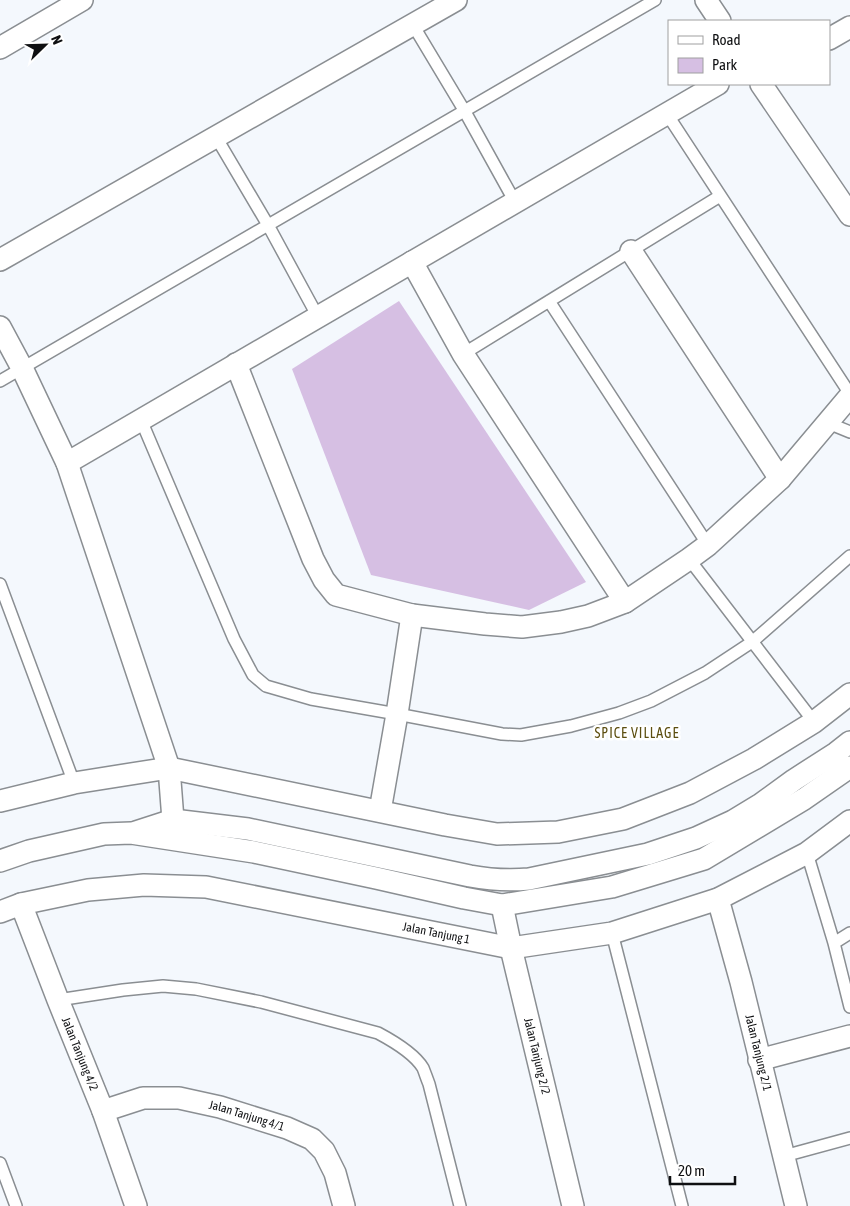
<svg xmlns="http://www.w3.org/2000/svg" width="850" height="1206" font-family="'Asap Condensed',sans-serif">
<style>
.green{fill:#d6bfe3}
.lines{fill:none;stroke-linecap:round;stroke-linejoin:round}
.service-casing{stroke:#8a8e92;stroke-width:14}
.minor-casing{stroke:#8a8e92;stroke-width:24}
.service{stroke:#fff;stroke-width:11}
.minor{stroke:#fff;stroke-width:21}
.labels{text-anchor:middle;stroke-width:5;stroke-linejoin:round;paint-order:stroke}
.street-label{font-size:12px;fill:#0f1012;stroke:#fff}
.neighbourhood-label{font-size:14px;letter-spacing:1px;fill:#5c4e10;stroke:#fff}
</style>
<rect width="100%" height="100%" fill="#f4f8fd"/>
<!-- green -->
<path class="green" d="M399,301L586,582L529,610L371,575L292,369Z"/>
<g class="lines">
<!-- service casing -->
<g class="service-casing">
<path id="service" d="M413,25L464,110L515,202
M667,114L850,394
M216,137L268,225L318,317
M549,301L708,545
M463,354L720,196
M0,381L655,0
M141,420L234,639L253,675L266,686L311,699L397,714L502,734L521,735L571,726L619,713L651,701L705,673L752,642L850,556
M828,423L850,432
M689,559L814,722
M0,584L74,783
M807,853L834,943L850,1007
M612,933L682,1206
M834,943L850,933
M58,1000L123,990L163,986L196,989L261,1002L378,1033C393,1041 414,1053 423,1068C425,1073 427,1079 429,1084L460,1206
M784,1156L850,1138
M0,1163L16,1206"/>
</g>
<!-- minor casing -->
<g class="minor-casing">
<g id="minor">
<path d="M706,0L720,21"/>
<path d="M829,39L850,27"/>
<path d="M0,48L82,0"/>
<path d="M761,84L850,215"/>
<path d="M631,251L780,479"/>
<path d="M0,260L456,0"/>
<path d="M412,262L463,354L625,602"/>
<path d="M0,327L22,368L67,463L169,768L174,833"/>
<path d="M236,364L313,559L324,580L336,595L412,615L485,624L522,627L561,622L588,616L625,602L689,559L708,545L780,479L850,396"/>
<path d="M67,463L718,84"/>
<path d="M0,801L74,783L169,768L445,825L497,834L558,832L623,819L690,793L754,759L814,722L850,694"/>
<path d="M380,811L397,714L412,615"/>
<path d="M136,832L173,820L248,829L470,876C492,880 507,881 529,879L648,854L696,838L733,821L761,804L794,780L836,753L850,742"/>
<path d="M0,861L29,851L104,834L131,833L254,852L376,878L464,898L502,905L612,887L704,859L804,799L850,767"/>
<path id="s1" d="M718,899L741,982L796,1206"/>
<path id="s2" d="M21,904L58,1000L103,1111L136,1206"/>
<path id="s3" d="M502,905L511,948L573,1206"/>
<path id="s4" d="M0,912L21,904L88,890L144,885L206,887L511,948L612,933L718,899L807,853L850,821"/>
<path d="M759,1060L850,1036"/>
<path id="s5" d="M103,1111L143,1098H179L220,1107L287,1128L312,1139L324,1151L335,1173L344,1206"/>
</g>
</g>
<!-- service -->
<use href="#service" class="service"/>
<!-- minor -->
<use href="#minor" class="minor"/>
</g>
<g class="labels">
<!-- street labels -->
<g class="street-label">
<text dy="4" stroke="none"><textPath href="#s4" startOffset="444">Jalan Tanjung 1</textPath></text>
<text dy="4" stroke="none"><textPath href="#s1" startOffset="159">Jalan Tanjung 2/1</textPath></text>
<text dy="4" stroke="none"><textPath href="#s2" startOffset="161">Jalan Tanjung 4/2</textPath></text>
<text dy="4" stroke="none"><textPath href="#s3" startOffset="155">Jalan Tanjung 2/2</textPath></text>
<text dy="4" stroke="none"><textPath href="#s5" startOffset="148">Jalan Tanjung 4/1</textPath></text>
</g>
<!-- neighbourhood labels -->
<g class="neighbourhood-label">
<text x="637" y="738">SPICE VILLAGE</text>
</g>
</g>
<!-- legend -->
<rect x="668" y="20" width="162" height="65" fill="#ffffff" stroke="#9f9fa0"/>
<rect x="678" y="36" width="25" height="8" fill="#ffffff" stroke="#9f9fa0"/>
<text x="712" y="45" font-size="15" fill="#0f1012">Road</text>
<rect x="678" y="58" width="25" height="15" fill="#d6bfe3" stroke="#9f9fa0"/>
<text x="712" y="70" font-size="15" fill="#0f1012">Park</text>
<!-- north arrow -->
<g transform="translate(45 45) rotate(67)" stroke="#ffffff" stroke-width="4" paint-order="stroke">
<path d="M0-4L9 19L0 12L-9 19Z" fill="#0f1012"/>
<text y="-8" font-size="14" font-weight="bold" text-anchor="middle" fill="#0f1012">N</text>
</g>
<!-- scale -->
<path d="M670 1176v8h65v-8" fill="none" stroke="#0f1012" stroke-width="2.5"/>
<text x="678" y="1176" font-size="15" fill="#0f1012" stroke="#ffffff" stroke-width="4" paint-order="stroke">20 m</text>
</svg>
